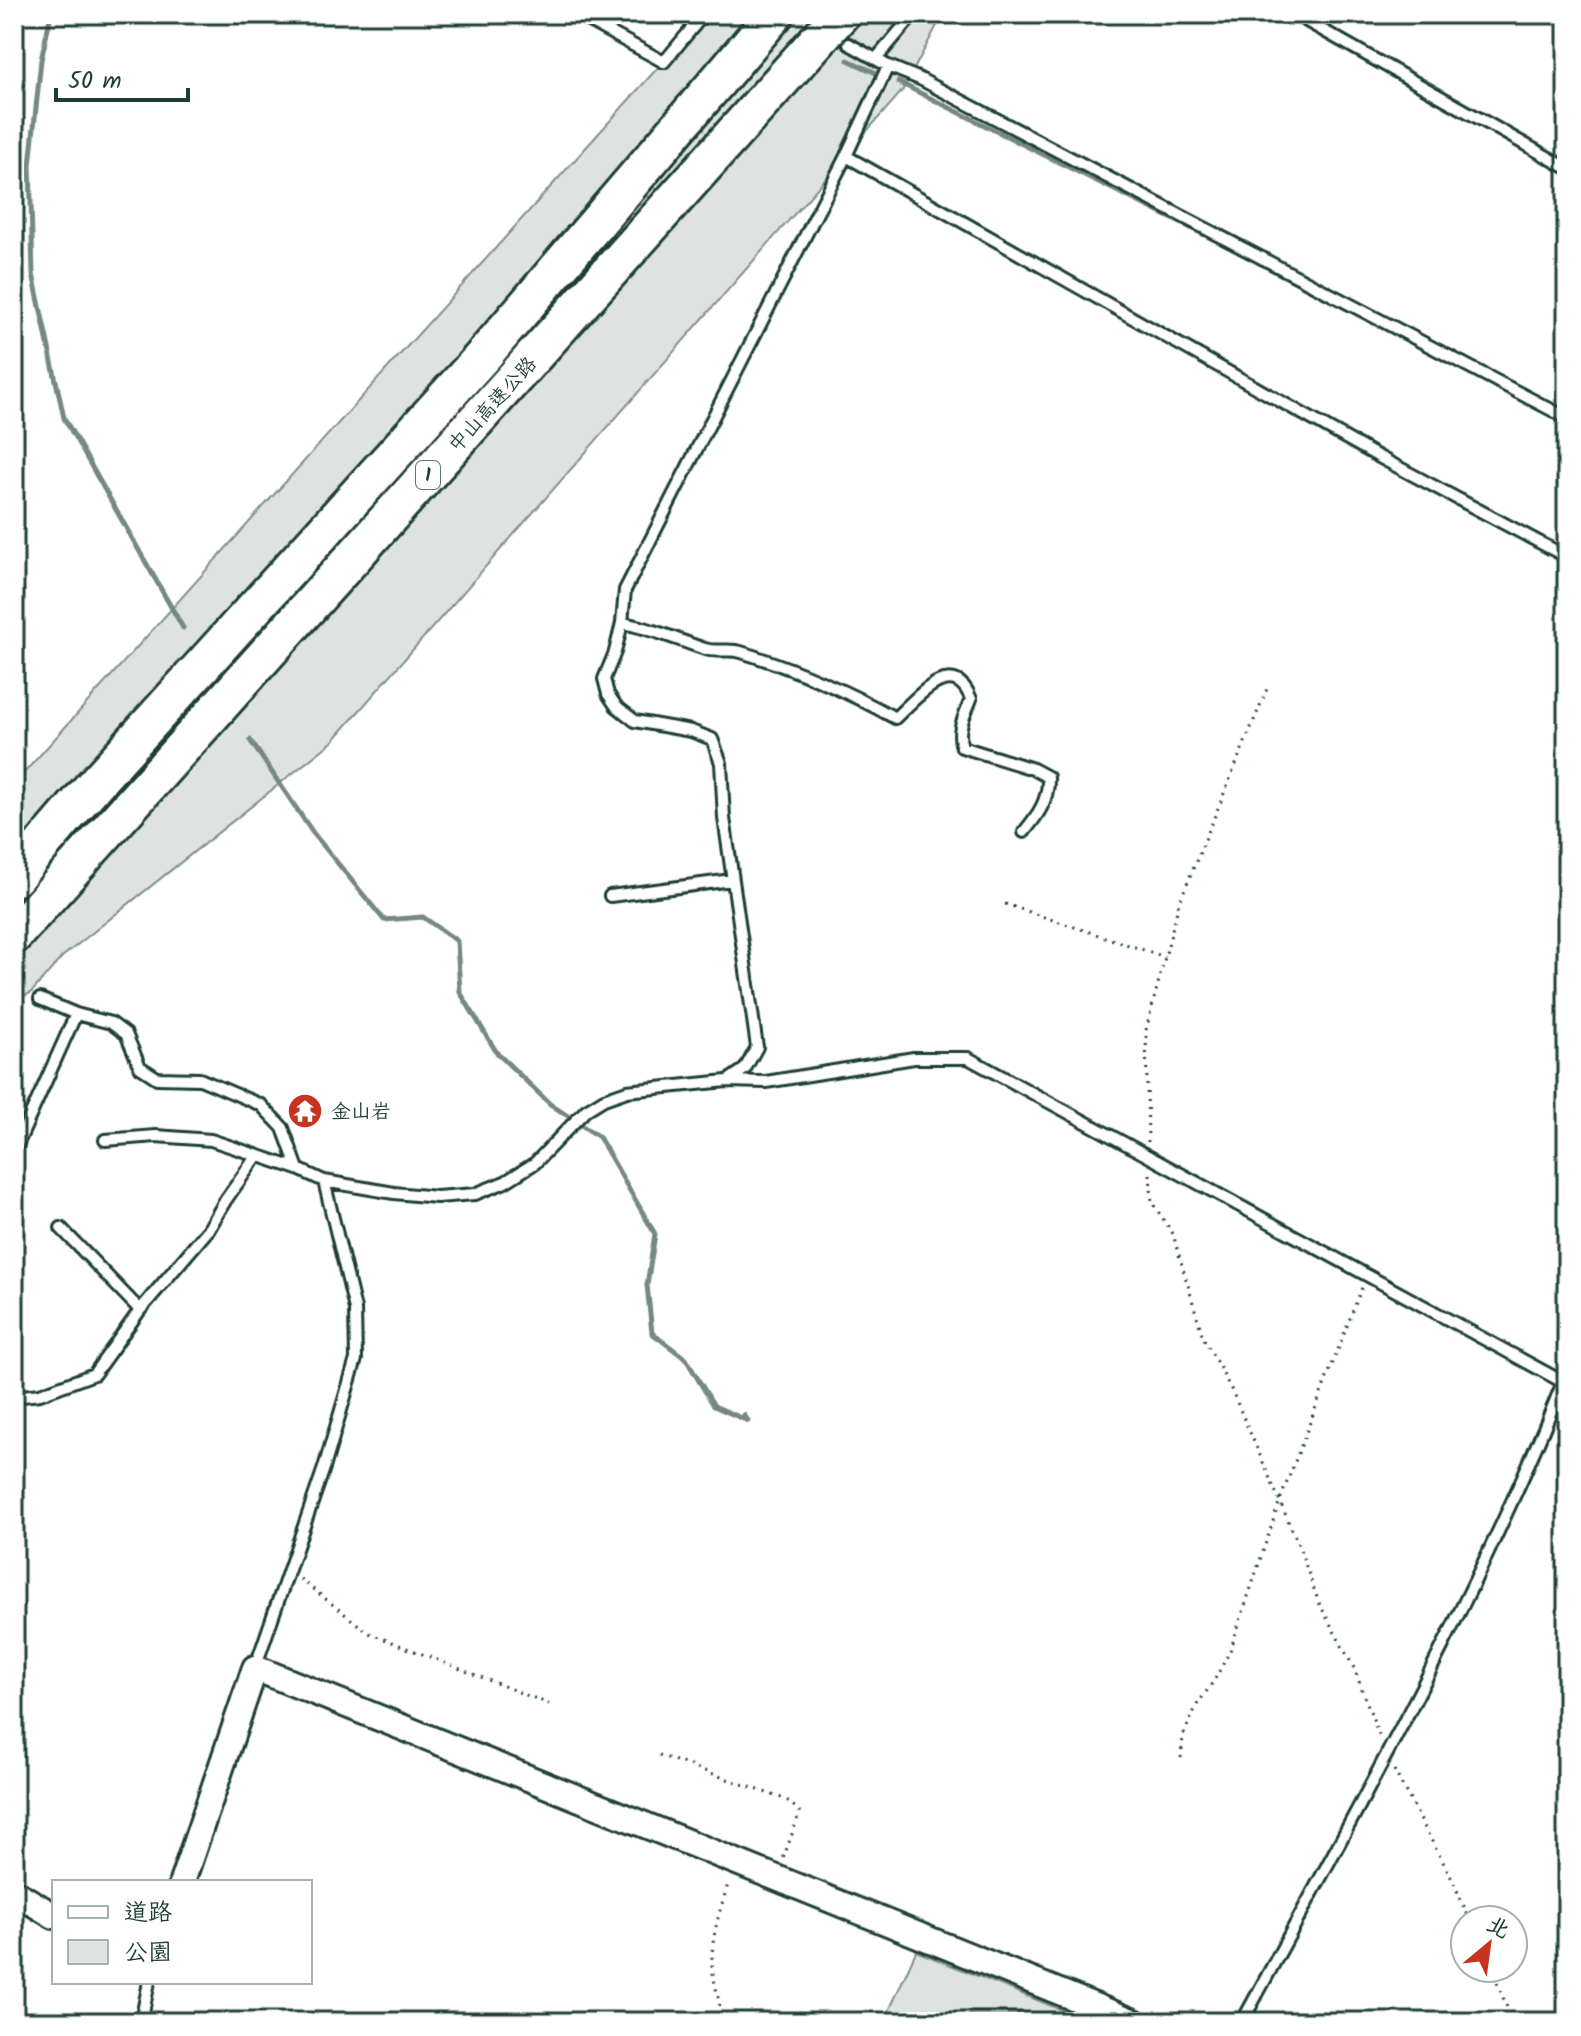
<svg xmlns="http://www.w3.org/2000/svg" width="1581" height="2036" font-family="Kalam,'LXGW WenKai TC',sans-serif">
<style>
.green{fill:#dee3e2;stroke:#7e908b;stroke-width:2}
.water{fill:#afbab7;stroke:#758883;stroke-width:2}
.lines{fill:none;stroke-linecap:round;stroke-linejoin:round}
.stream{stroke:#758883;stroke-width:5}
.service-casing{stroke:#1f3d34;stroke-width:16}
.tertiary-casing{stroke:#1f3d34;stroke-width:30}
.motorway-casing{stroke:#1f3d34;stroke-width:42}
.path{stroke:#1f3d34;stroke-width:3;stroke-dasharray:2 6;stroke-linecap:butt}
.service{stroke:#fff;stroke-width:10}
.tertiary{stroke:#fff;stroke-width:24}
.motorway{stroke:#fff;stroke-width:36}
.labels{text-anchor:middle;stroke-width:8;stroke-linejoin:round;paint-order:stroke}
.shield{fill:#fff;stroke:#627771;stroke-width:2}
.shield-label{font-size:18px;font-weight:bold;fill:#1f3d34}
.street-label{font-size:20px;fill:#1f3d34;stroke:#fff}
.poi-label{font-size:20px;fill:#1f3d34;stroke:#fff;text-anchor:start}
</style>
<rect width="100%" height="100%" fill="#fff"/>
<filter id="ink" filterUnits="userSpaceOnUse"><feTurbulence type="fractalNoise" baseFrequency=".0125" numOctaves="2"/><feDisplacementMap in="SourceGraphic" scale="16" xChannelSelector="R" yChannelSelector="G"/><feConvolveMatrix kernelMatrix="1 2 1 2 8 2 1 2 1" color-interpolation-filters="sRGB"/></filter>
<g filter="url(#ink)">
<!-- green -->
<path class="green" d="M706,14H943L903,90L332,742L62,957L31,993L14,1000V784Z
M916,1951L1091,2022H884Z"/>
<!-- water -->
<path class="water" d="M972,2012L1023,2013L1040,2022H964Z"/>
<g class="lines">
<!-- stream -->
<path class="stream" d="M51,14L41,60L30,165L33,274L64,418L183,628
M848,60L876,73
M898,82L1269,267
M250,740L313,833L384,920L423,917L457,941L460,992L497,1053L550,1104L599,1137L655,1234L647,1285L652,1333L686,1359L714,1406L748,1421L744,1415"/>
<!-- service casing -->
<g class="service-casing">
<path id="service" d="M576,14L664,62L704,14
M1294,14L1567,168
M849,44L888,66L846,156L1379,457L1567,557
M876,59L914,14
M888,66L920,79L1567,418
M622,623C652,628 677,640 705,649C717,653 729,648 741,652C796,669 845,690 895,718C914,701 953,652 971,699C965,715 956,730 962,747L1033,769L1048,777C1049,800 1038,815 1024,832
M610,896L732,880
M76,1014L111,1023L126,1034L140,1067L157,1078L200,1079L261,1105L283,1128L298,1169
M729,1080L745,1069L757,1047L724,818L721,763L712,739L691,731L635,721L616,706L608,694L604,679L615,652L622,623L625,590L846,156
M105,1140L156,1136L211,1140L298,1169L324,1181L394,1193L437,1197L475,1194L505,1182L535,1163L586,1110L604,1099L627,1091L727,1081L766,1082L914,1058H968L1563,1382L1567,1379
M14,1152L76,1014L40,999
M61,1228L140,1310
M14,1397L40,1394L94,1374L140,1310L209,1229L225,1201L256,1157
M255,1668L324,1468L356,1359L355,1309L324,1181
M141,2022L149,1982
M1242,2022C1355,1814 1475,1602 1563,1382"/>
</g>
<!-- tertiary casing -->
<g class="tertiary-casing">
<path id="tertiary" d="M182,1882L255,1668L1134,2022
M14,1892L54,1916"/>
</g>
<!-- motorway casing -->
<g class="motorway-casing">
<path id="motorway" d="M14,878L94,785L483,356L775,14
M14,935L841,14"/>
</g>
<!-- path -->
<path class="path" d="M1005,904L1165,957
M1148,1142L1146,1030L1179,903L1269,684
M1150,1174L1152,1202L1173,1234L1203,1337L1232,1391L1297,1541L1319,1603L1354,1668L1380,1738
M300,1579L369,1633L549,1704
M659,1755L787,1800L800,1812L783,1859
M1181,1758L1183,1736L1197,1705L1215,1679L1230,1651L1279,1503L1362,1287
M1394,1770L1452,1879L1470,1920
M1491,1968L1513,2022
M720,2022C722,2002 713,1984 712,1964C711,1936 721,1907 729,1881"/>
<!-- service -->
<use href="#service" class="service"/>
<!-- tertiary -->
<use href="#tertiary" class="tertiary"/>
<!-- motorway -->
<use href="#motorway" class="motorway"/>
</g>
</g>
<!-- icons -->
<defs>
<g id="temple-disc" transform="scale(1.8)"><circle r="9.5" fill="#c8321e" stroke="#fff"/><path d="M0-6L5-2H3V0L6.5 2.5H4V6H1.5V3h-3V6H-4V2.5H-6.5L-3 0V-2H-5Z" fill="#fff"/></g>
</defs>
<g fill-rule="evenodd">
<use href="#temple-disc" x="305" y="1111"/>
</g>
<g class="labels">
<!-- shield labels -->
<rect class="shield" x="416" y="461" width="24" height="28" rx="6"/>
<g class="shield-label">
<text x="428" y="481">1</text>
</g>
<!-- street labels -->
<g class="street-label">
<text transform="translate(492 404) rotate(-48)" y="7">中山高速公路</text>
</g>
<!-- poi labels -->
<g class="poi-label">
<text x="331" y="1118">金山岩</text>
</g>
</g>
<!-- margin -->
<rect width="1581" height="2036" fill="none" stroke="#fff" stroke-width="48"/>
<rect x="24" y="24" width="1533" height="1988" fill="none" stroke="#1f3d34" stroke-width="3" filter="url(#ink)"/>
<!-- legend -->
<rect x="52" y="1880" width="260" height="104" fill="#ffffff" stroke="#a5b1ae" stroke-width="2"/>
<rect x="68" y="1906" width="40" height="12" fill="#ffffff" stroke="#a5b1ae" stroke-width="2"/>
<text x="124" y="1920" font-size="24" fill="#1f3d34">道路</text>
<rect x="68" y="1940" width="40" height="24" fill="#dee3e2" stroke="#a5b1ae" stroke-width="2"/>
<text x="124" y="1960" font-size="24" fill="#1f3d34">公園</text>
<!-- north arrow -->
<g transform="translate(1489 1944) rotate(29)"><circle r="38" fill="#ffffff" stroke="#a5b1ae" stroke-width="2"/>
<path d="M0-6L14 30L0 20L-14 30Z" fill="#c8321e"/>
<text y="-12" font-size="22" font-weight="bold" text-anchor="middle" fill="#1f3d34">北</text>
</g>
<!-- scale -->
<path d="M56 88v12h132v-12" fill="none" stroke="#1f3d34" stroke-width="4"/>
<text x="68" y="88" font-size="24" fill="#1f3d34" stroke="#ffffff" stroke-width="6" paint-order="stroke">50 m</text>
</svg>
